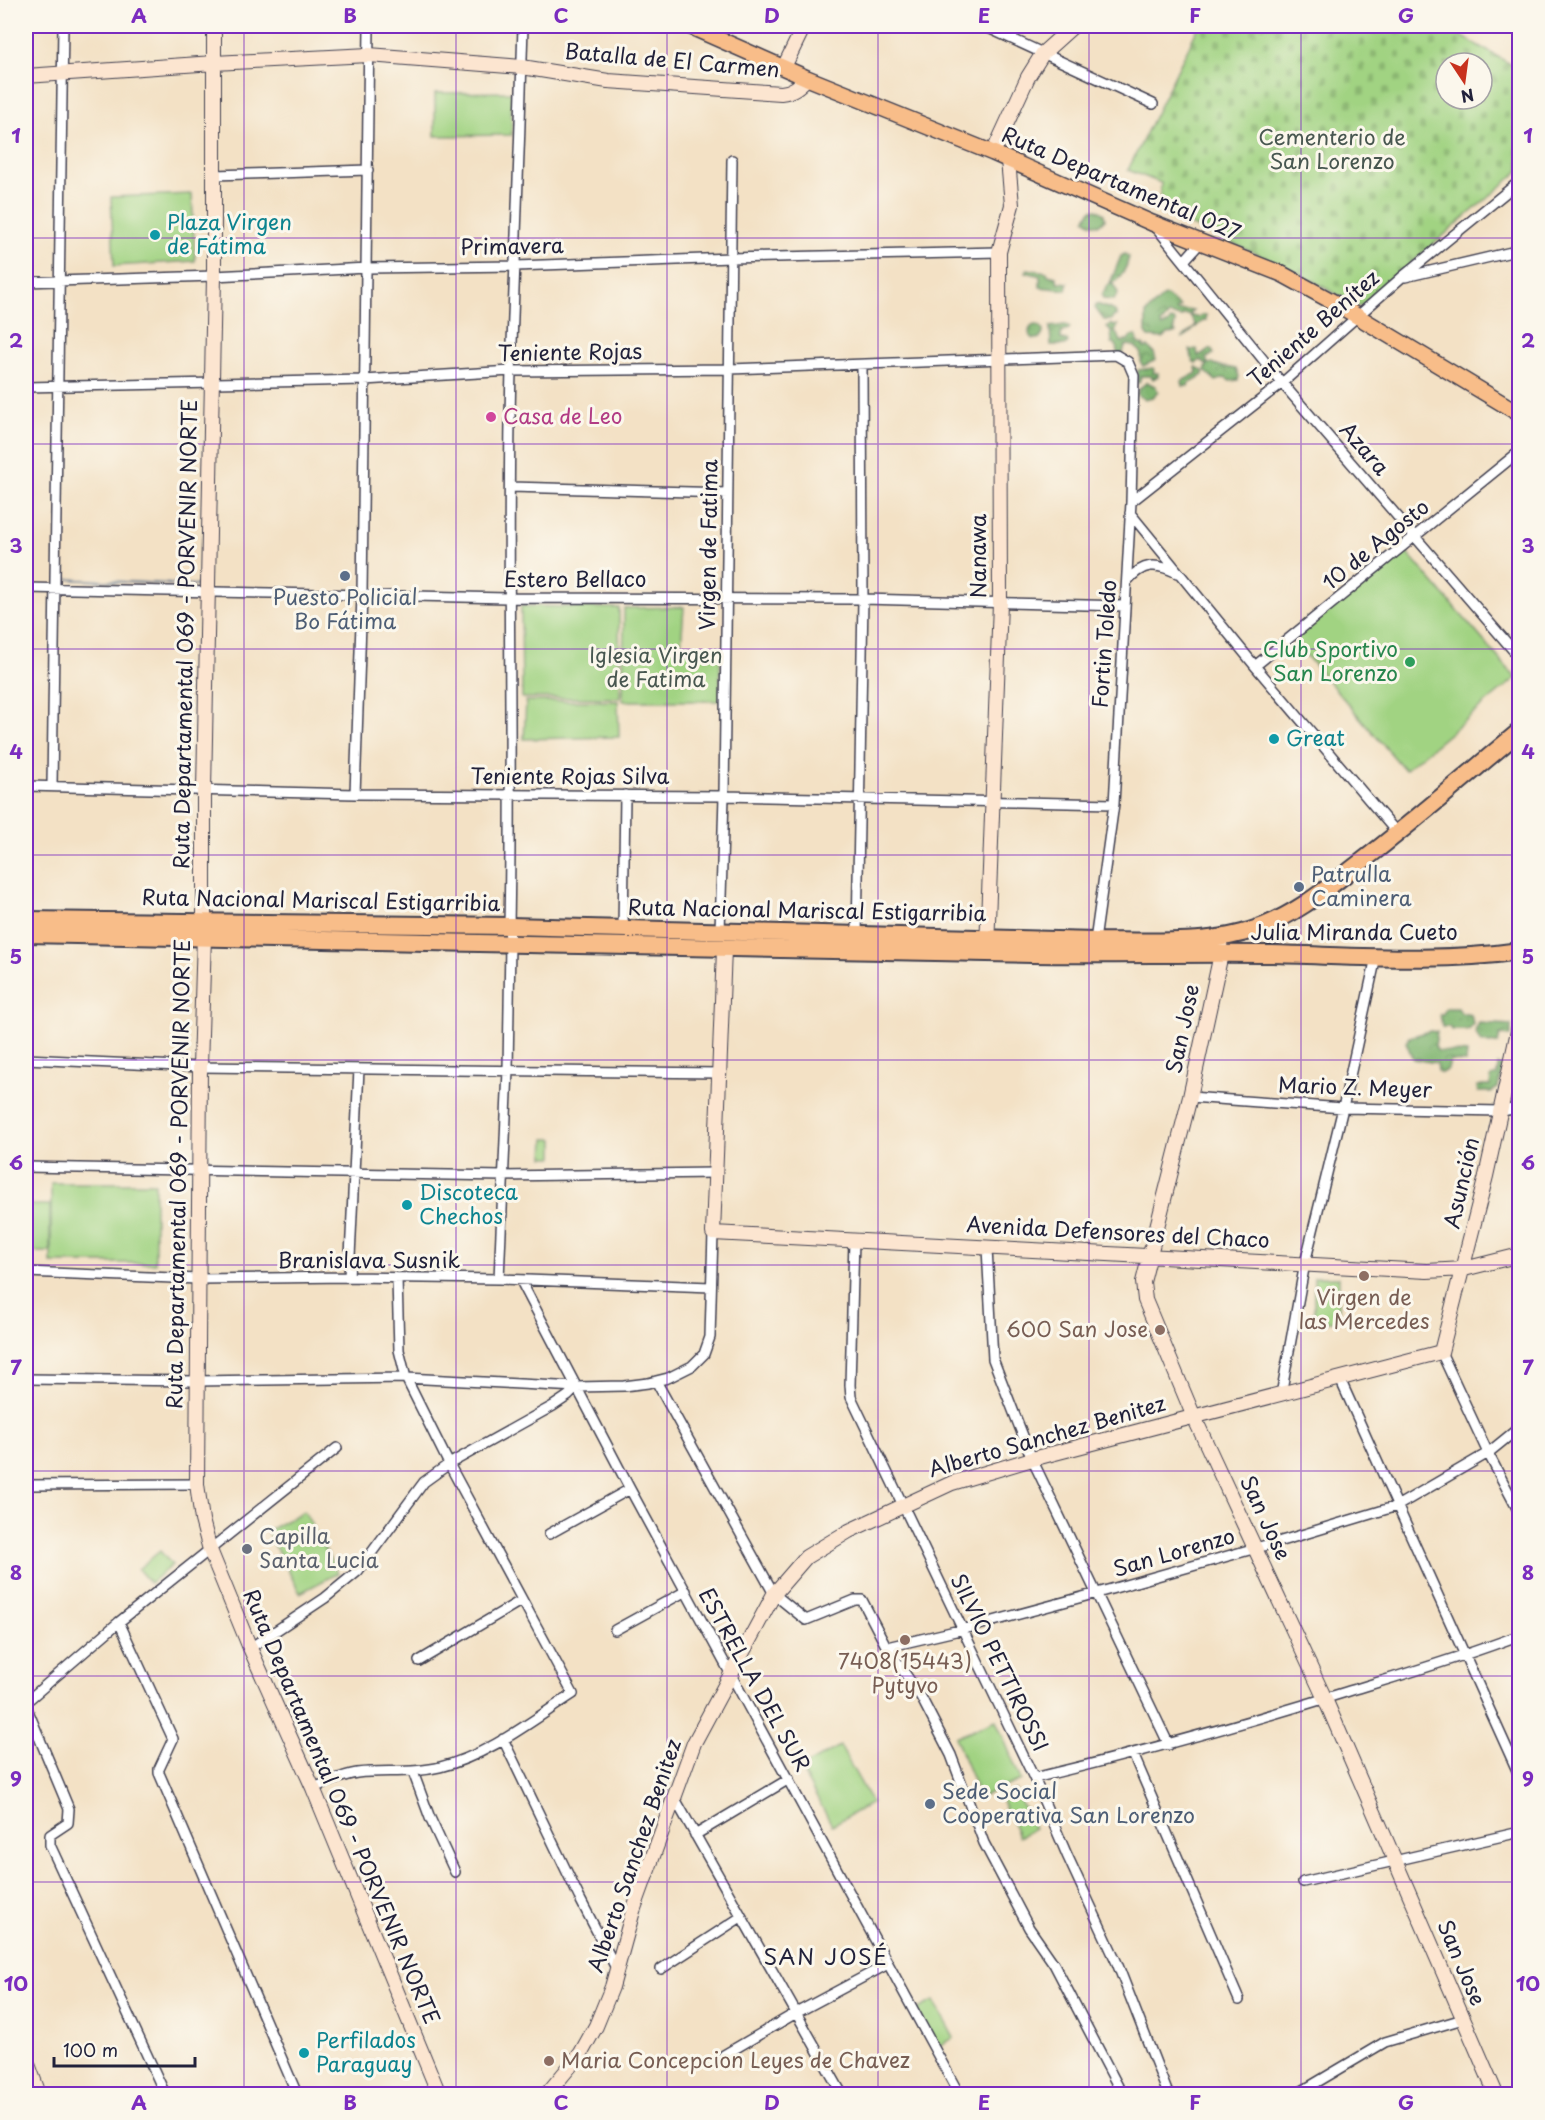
<svg xmlns="http://www.w3.org/2000/svg" width="1545" height="2120" font-family="'Playpen Sans',sans-serif">
<style>
.green{fill:#a1d382;stroke:#627a5e;stroke-width:1.5}
.forest{fill:url(#forest-crowns);stroke:#516c56;stroke-width:1.5}
.cemetery{fill:url(#cemetery-stones);stroke:#627a5e;stroke-width:1.5;fill-rule:evenodd}
.water{fill:#5fa5d5;stroke:#406488;stroke-width:1.5}
.lines{fill:none;stroke-linecap:round;stroke-linejoin:round}
.street-casing{stroke:#413f50;stroke-width:12}
.secondary-casing{stroke:#413f50;stroke-width:16}
.primary-casing{stroke:#413f50;stroke-width:18}
.highway-casing{stroke:#413f50;stroke-width:20}
.street{stroke:#fff;stroke-width:9}
.secondary{stroke:#fce5d0;stroke-width:14}
.primary{stroke:#f8bd89;stroke-width:15}
.highway{stroke:#f8bd89;stroke-width:16}
.grid{fill:none;stroke:#7b2cbf;stroke-width:1.5;stroke-opacity:0.55}
.culture-dot{fill:#0f9aa8;stroke:#fbf7ec;stroke-width:2}
.hotel-dot{fill:#d1479c;stroke:#fbf7ec;stroke-width:2}
.service-dot{fill:#5c6f8a;stroke:#fbf7ec;stroke-width:2}
.leisure-dot{fill:#2e9e5b;stroke:#fbf7ec;stroke-width:2}
.education-dot{fill:#8d6e63;stroke:#fbf7ec;stroke-width:2}
.worship-dot{fill:#6b7280;stroke:#fbf7ec;stroke-width:2}
.labels{text-anchor:middle;stroke-width:6;stroke-linejoin:round;paint-order:stroke}
.street-label{font-size:21px;fill:#22223b;stroke:#fbf7ec}
.park-label{font-size:21px;fill:#485750;stroke:#fbf7ec}
.culture-label{font-size:21px;fill:#0d838f;stroke:#fbf7ec;text-anchor:start}
.hotel-label{font-size:21px;fill:#b23c85;stroke:#fbf7ec;text-anchor:start}
.service-label{font-size:21px;fill:#4e5e75;stroke:#fbf7ec;text-anchor:start}
.leisure-label{font-size:21px;fill:#27864d;stroke:#fbf7ec;text-anchor:end}
.education-label{font-size:21px;fill:#785e54;stroke:#fbf7ec}
.worship-label{font-size:21px;fill:#5b616d;stroke:#fbf7ec;text-anchor:start}
.neighbourhood-label{font-size:22px;letter-spacing:1.5px;fill:#22223b;stroke:#fbf7ec}
.neatline{fill:none;stroke:#7b2cbf;stroke-width:2}
.grid-label{font-size:20px;text-anchor:middle;font-weight:bold;fill:#7b2cbf}
</style>
<defs>
<pattern id="forest-crowns" width="20" height="18" patternUnits="userSpaceOnUse" patternTransform="scale(1.5)"><rect width="20" height="18" fill="#80b570"/><path d="M2 6a3 3 0 1 1 6 0M12 15a3 3 0 1 1 6 0" fill="none" stroke="#68935d"/></pattern>
<pattern id="cemetery-stones" width="16" height="16" patternUnits="userSpaceOnUse" patternTransform="scale(1.5)"><rect width="16" height="16" fill="#a1d382"/><path d="M2 7V4a2 2 0 0 1 4 0v3zM10 15v-3a2 2 0 0 1 4 0v3z" fill="#8ab571"/></pattern>
</defs>
<rect width="100%" height="100%" fill="#fbf7ec"/>
<filter id="ink" filterUnits="userSpaceOnUse"><feTurbulence type="fractalNoise" baseFrequency=".0167" numOctaves="2"/><feDisplacementMap in="SourceGraphic" scale="12" xChannelSelector="R" yChannelSelector="G"/><feConvolveMatrix kernelMatrix="1 2 1 2 8 2 1 2 1" color-interpolation-filters="sRGB"/></filter>
<filter id="wash" filterUnits="userSpaceOnUse"><feTurbulence type="fractalNoise" baseFrequency=".008" numOctaves="4" result="noise"/><feDisplacementMap in="SourceGraphic" scale="24" xChannelSelector="R" yChannelSelector="G"/><feGaussianBlur stdDeviation="1.35" result="paint"/><feColorMatrix in="noise" values="0 0 0 0 0 0 0 0 0 0 0 0 0 0 0 0 0 1.4 0 .05"/><feComposite in="paint" operator="in"/></filter>
<g filter="url(#wash)">
<rect width="100%" height="100%" fill="#f3e1c5"/>
<!-- green -->
<path class="green" d="M511,92L512,135L435,136V93Z
M192,194L195,261L114,266L111,197Z
M1404,549L1516,678L1405,770L1293,640Z
M521,606L619,608L620,698H522Z
M684,607L681,646L720,647V701H623L624,608Z
M526,701H618L619,737L524,739Z
M545,1139H554V1157H544Z
M51,1183H155V1263H51Z
M26,1205H50V1252H26Z
M1314,1277H1339V1321H1314Z
M304,1511L338,1573L300,1593L267,1531Z
M160,1551L172,1565L150,1583L138,1569Z
M996,1720L1021,1780L980,1797L955,1737Z
M840,1746L872,1803L832,1825L800,1768Z
M1015,1790L1034,1829L1019,1837L1000,1797Z
M934,2001L954,2038L936,2047L916,2010Z"/>
<!-- forest -->
<path class="forest" d="M1097,209L1104,214L1105,220L1098,225L1090,223L1085,219L1091,210Z
M1125,254L1129,257C1127,267 1121,281 1110,283L1121,256Z
M1027,269L1047,272L1048,275L1056,277L1058,282L1068,283L1066,290L1040,287V276L1026,272Z
M1113,284L1118,293L1114,300L1103,299L1102,295L1107,285Z
M1164,296H1167L1180,307L1176,309L1177,311L1193,310L1190,315H1183L1181,317L1169,315L1161,324L1162,327L1168,324L1171,320L1175,321L1174,329L1176,333L1168,334L1163,338L1149,337L1146,333V313Z
M1097,304L1115,311L1117,316H1114L1111,320H1104L1095,308Z
M1202,315H1206V320C1196,323 1193,334 1182,338L1196,326L1190,316L1200,317Z
M1111,324L1113,326L1118,325L1115,332L1122,342L1128,340L1131,336H1136L1138,343L1144,346V348L1148,347L1154,353L1156,360L1143,366L1141,363V352L1134,346L1126,345L1122,354L1117,353L1116,344L1112,343L1111,331L1107,328Z
M1065,325L1070,327L1069,329L1063,331L1061,335V339L1067,341L1068,342L1066,345H1051L1050,327Z
M1029 332a7 7 0 1 1 14 0a7 7 0 1 1-14 0Z
M1197,349L1198,356L1211,349L1213,352V354L1206,359L1208,363L1207,365L1201,360L1196,363L1193,361L1190,350Z
M1212,363C1220,367 1228,368 1236,369L1239,376L1238,380L1230,381L1225,378L1216,381L1205,371L1207,365Z
M1196,367L1204,372L1203,375L1189,383L1188,386H1183L1182,381L1197,373Z
M1153,368L1154,370L1153,373H1158V376L1153,379L1151,376H1141L1139,383H1137L1138,370Z
M1147,382L1155,386L1158,392L1153,397L1144,399L1137,395L1139,389Z
M1446,1008H1458L1461,1013L1471,1015L1473,1024L1469,1030H1452L1449,1027H1442L1440,1014H1443Z
M1479,1023L1511,1025V1036L1500,1035L1498,1043L1489,1044L1480,1041L1475,1031Z
M1430,1031L1437,1032L1435,1047L1438,1051L1467,1053L1466,1062L1450,1061L1448,1069L1441,1073L1438,1071L1437,1063L1413,1059L1406,1042L1410,1037Z
M1498,1065L1503,1066L1498,1088L1491,1092H1478L1477,1086H1490L1491,1077L1497,1075Z
M1519,1069V1103L1514,1099L1513,1082Z"/>
<!-- cemetery -->
<path class="cemetery" d="M1199,26H1444L1519,69V171L1360,307L1287,267L1158,211L1161,183L1128,170ZM1446,63H1482V99H1446Z"/>
<!-- water -->
<path class="water" d="M64,579L198,585V586Z"/>
</g>
<g filter="url(#ink)">
<g class="lines">
<!-- street casing -->
<g class="street-casing">
<path id="street" d="M984,26L1153,104
M214,175L368,170
M1156,227L1282,383L1520,658
M1184,261L1201,242
M1405,277L1520,250
M26,282L214,276L367,268L516,266L731,258L999,252
M26,387L364,380L511,371L730,369L1116,355L1128,362L1134,376L1131,502L1114,804L1095,941
M511,487L727,493
M1131,502L1282,383L1401,278L1520,181
M1130,513L1255,666L1398,834
M1127,581C1143,563 1156,562 1177,573
M26,588L508,598L863,599L1124,606
M1255,666L1520,451
M26,786L355,794L724,796L1114,804
M52,786L63,26
M355,794L362,595L369,26
M26,906L30,920
M623,929L625,795
M720,931L724,796L732,160
M857,935L863,599L862,365
M26,1059L200,1067L720,1073
M1190,1097L1343,1108L1501,1111L1520,1108
M26,1167L502,1176L715,1173
M854,1240L850,1385L851,1397L1034,1778L1067,1855L1117,1963L1168,2094
M987,1248L993,1359L1032,1459L1169,1745
M26,1272L198,1279L349,1277L499,1279L711,1287
M349,1277L359,1069
M499,1279L508,1070L510,943L509,925C513,740 506,555 511,371C515,255 520,141 523,26
M521,1281L630,1489L959,2094
M1441,1352L1488,1453L1520,1514
M26,1379L196,1381L406,1378L577,1387L624,1386L648,1383L668,1378L692,1366L704,1354L710,1337L713,1233
M1340,1379L1520,1777
M656,1381L774,1594L806,1620L855,1600H862L885,1644L921,1697L951,1755L984,1843L1029,1928L1054,1964L1122,2094
M1281,1395L1305,1263L1343,1108L1376,957
M26,1485L197,1484
M549,1534L630,1489
M119,1622L173,1739L159,1769V1773L297,2094
M615,1630L686,1591
M887,1647L964,1629L1097,1593L1288,1539L1397,1506L1488,1453L1520,1427
M250,1648L325,1598L358,1571L424,1482L449,1464L553,1406L568,1396L577,1387
M419,1661L522,1600
M26,1702L119,1622L337,1448
M26,1706L69,1809L68,1823L50,1835V1845L165,2094
M503,1739L579,1897L617,1970
M1133,1754L1239,2000
M413,1772L430,1818L455,1872
M1034,1778C1139,1753 1243,1724 1346,1692C1405,1674 1463,1657 1520,1635
M313,1788C327,1783 342,1775 357,1773C385,1770 412,1774 440,1767C489,1755 531,1721 573,1694L449,1464L406,1378L399,1350L397,1279
M674,1797L842,2094
M695,1835L789,1779
M1303,1882L1520,1832
M661,1969L741,1917
M724,2055L796,2013L888,1964
M1297,2094L1385,2042L1463,2019
M1517,2094L1520,2093"/>
</g>
<!-- secondary casing -->
<g class="secondary-casing">
<path id="secondary" d="M214,26V276L204,790V936L200,1067L197,1484L202,1520L210,1550L250,1648L313,1788L439,2094
M784,67L804,26
M26,76L214,63L369,55L522,67L608,81L781,93C793,92 799,86 807,78
M993,153L1028,77L1043,53L1073,26
M1220,944L1221,954L1190,1097L1143,1282L1145,1300L1194,1417L1325,1699L1496,2094
M987,948L1000,603L999,252L1012,205L1008,160
M724,949L713,1233L1427,1271L1464,1269L1520,1255
M26,2059L39,2094
M547,2094L581,2053L596,2026L612,1987L633,1911L694,1743L774,1594L806,1557L849,1531L952,1483L1032,1459L1441,1352L1486,1176L1520,1022"/>
</g>
<!-- primary casing -->
<g class="primary-casing">
<path id="primary" d="M689,26L807,78L993,153L1152,223L1282,274L1337,304L1520,414"/>
</g>
<!-- highway casing -->
<g class="highway-casing">
<path id="highway" d="M26,920L510,926L1095,941C1141,941 1206,945 1249,931C1291,919 1328,888 1361,862C1416,820 1467,775 1520,731
M26,934C361,939 696,949 1032,954C1112,955 1192,953 1272,954C1354,956 1438,963 1520,951"/>
</g>
<!-- street -->
<use href="#street" class="street"/>
<!-- secondary -->
<use href="#secondary" class="secondary"/>
<!-- primary -->
<use href="#primary" class="primary"/>
<!-- highway -->
<use href="#highway" class="highway"/>
</g>
</g>
<!-- grid -->
<path class="grid" d="M244,26V2094M456,26V2094M667,26V2094M878,26V2094M1089,26V2094M1301,26V2094M26,238H1520M26,444H1520M26,649H1520M26,855H1520M26,1060H1520M26,1265H1520M26,1471H1520M26,1676H1520M26,1882H1520"/>
<!-- markers -->
<g class="culture-dot">
<circle cx="155" cy="235" r="6"/>
<circle cx="1274" cy="739" r="6"/>
<circle cx="407" cy="1205" r="6"/>
<circle cx="304" cy="2053" r="6"/>
</g>
<circle class="hotel-dot" cx="491" cy="417" r="6"/>
<g class="service-dot">
<circle cx="345" cy="576" r="6"/>
<circle cx="1299" cy="887" r="6"/>
<circle cx="930" cy="1804" r="6"/>
</g>
<circle class="leisure-dot" cx="1410" cy="662" r="6"/>
<g class="education-dot">
<circle cx="1364" cy="1276" r="6"/>
<circle cx="1160" cy="1330" r="6"/>
<circle cx="905" cy="1640" r="6"/>
<circle cx="549" cy="2061" r="6"/>
</g>
<circle class="worship-dot" cx="247" cy="1549" r="6"/>
<g class="labels">
<!-- street labels -->
<g class="street-label">
<text transform="translate(672 61) rotate(5)" y="7">Batalla de El Carmen</text>
<text transform="translate(1121 184) rotate(23)" y="7">Ruta Departamental 027</text>
<text transform="translate(512 247) rotate(-1)" y="7">Primavera</text>
<text transform="translate(1314 329) rotate(-41)" y="7">Teniente Benítez</text>
<text transform="translate(570 353) rotate(-1)" y="7">Teniente Rojas</text>
<text transform="translate(1364 449) rotate(49)" y="7">Azara</text>
<text transform="translate(709 545) rotate(-89)" y="7">Virgen de Fatima</text>
<text transform="translate(1376 545) rotate(-39)" y="7">10 de Agosto</text>
<text transform="translate(979 556) rotate(-90)" y="7">Nanawa</text>
<text x="575" y="587">Estero Bellaco</text>
<text transform="translate(186 634) rotate(-89)" y="7">Ruta Departamental 069 - PORVENIR NORTE</text>
<text transform="translate(1105 644) rotate(-86)" y="7">Fortin Toledo</text>
<text x="570" y="784">Teniente Rojas Silva</text>
<text transform="translate(321 901) rotate(1)" y="7">Ruta Nacional Mariscal Estigarribia</text>
<text transform="translate(807 911) rotate(1)" y="7">Ruta Nacional Mariscal Estigarribia</text>
<text x="1354" y="940">Julia Miranda Cueto</text>
<text transform="translate(1183 1029) rotate(-78)" y="7">San Jose</text>
<text transform="translate(1355 1088) rotate(2)" y="7">Mario Z. Meyer</text>
<text transform="translate(179 1174) rotate(-89)" y="7">Ruta Departamental 069 - PORVENIR NORTE</text>
<text transform="translate(1462 1183) rotate(-77)" y="7">Asunción</text>
<text transform="translate(1118 1233) rotate(3)" y="7">Avenida Defensores del Chaco</text>
<text x="369" y="1268">Branislava Susnik</text>
<text transform="translate(1047 1437) rotate(-16)" y="7">Alberto Sanchez Benitez</text>
<text transform="translate(1265 1518) rotate(65)" y="7">San Jose</text>
<text transform="translate(1174 1553) rotate(-16)" y="7">San Lorenzo</text>
<text transform="translate(999 1663) rotate(64)" y="7">SILVIO PETTIROSSI</text>
<text transform="translate(754 1680) rotate(61)" y="7">ESTRELLA DEL SUR</text>
<text transform="translate(341 1807) rotate(67)" y="7">Ruta Departamental 069 - PORVENIR NORTE</text>
<text transform="translate(635 1856) rotate(-71)" y="7">Alberto Sanchez Benitez</text>
<text transform="translate(1461 1963) rotate(67)" y="7">San Jose</text>
</g>
<!-- park labels -->
<g class="park-label">
<text x="1332" y="145">Cementerio de<tspan x="1332" dy="24">San Lorenzo</tspan></text>
<text x="656" y="663">Iglesia Virgen<tspan x="656" dy="24">de Fatima</tspan></text>
</g>
<!-- culture labels -->
<g class="culture-label">
<text x="167" y="230">Plaza Virgen<tspan x="167" dy="24">de Fátima</tspan></text>
<text x="1286" y="746">Great</text>
<text x="419" y="1200">Discoteca<tspan x="419" dy="24">Chechos</tspan></text>
<text x="316" y="2048">Perfilados<tspan x="316" dy="24">Paraguay</tspan></text>
</g>
<!-- hotel labels -->
<g class="hotel-label">
<text x="503" y="424">Casa de Leo</text>
</g>
<!-- service labels -->
<g class="service-label">
<text x="345" y="605" text-anchor="middle">Puesto Policial<tspan x="345" dy="24">Bo Fátima</tspan></text>
<text x="1311" y="882">Patrulla<tspan x="1311" dy="24">Caminera</tspan></text>
<text x="942" y="1799">Sede Social<tspan x="942" dy="24">Cooperativa San Lorenzo</tspan></text>
</g>
<!-- leisure labels -->
<g class="leisure-label">
<text x="1398" y="657">Club Sportivo<tspan x="1398" dy="24">San Lorenzo</tspan></text>
</g>
<!-- education labels -->
<g class="education-label">
<text x="1364" y="1305">Virgen de<tspan x="1364" dy="24">las Mercedes</tspan></text>
<text x="1148" y="1337" text-anchor="end">600 San Jose</text>
<text x="905" y="1669">7408(15443)<tspan x="905" dy="24">Pytyvo</tspan></text>
<text x="561" y="2068" text-anchor="start">Maria Concepcion Leyes de Chavez</text>
</g>
<!-- worship labels -->
<g class="worship-label">
<text x="259" y="1544">Capilla<tspan x="259" dy="24">Santa Lucia</tspan></text>
</g>
<!-- neighbourhood labels -->
<g class="neighbourhood-label">
<text x="826" y="1965">SAN JOSÉ</text>
</g>
</g>
<!-- margin -->
<rect width="1545" height="2120" fill="none" stroke="#fbf7ec" stroke-width="66"/>
<!-- north arrow -->
<g transform="translate(1464 81) rotate(167)"><circle r="28" fill="#fbf7ec" stroke="#a4a2a5" stroke-width="1.5"/>
<path d="M0-4.5L10 22L0 15L-10 22Z" fill="#c8321e"/>
<text y="-9" font-size="16" font-weight="bold" text-anchor="middle" fill="#22223b">N</text>
</g>
<!-- scale -->
<path d="M54 2057v9h141v-9" fill="none" stroke="#22223b" stroke-width="3"/>
<text x="63" y="2057" font-size="18" fill="#22223b" stroke="#fbf7ec" stroke-width="4.5" paint-order="stroke">100 m</text>
<rect x="33" y="33" width="1479" height="2054" class="neatline"/>
<g class="grid-label">
<text x="139" y="23">A</text>
<text x="350" y="23">B</text>
<text x="561" y="23">C</text>
<text x="772" y="23">D</text>
<text x="984" y="23">E</text>
<text x="1195" y="23">F</text>
<text x="1406" y="23">G</text>
<text x="16" y="143">1</text>
<text x="1528" y="143">1</text>
<text x="16" y="348">2</text>
<text x="1528" y="348">2</text>
<text x="16" y="553">3</text>
<text x="1528" y="553">3</text>
<text x="16" y="759">4</text>
<text x="1528" y="759">4</text>
<text x="16" y="964">5</text>
<text x="1528" y="964">5</text>
<text x="16" y="1170">6</text>
<text x="1528" y="1170">6</text>
<text x="16" y="1375">7</text>
<text x="1528" y="1375">7</text>
<text x="16" y="1580">8</text>
<text x="1528" y="1580">8</text>
<text x="16" y="1786">9</text>
<text x="1528" y="1786">9</text>
<text x="16" y="1991">10</text>
<text x="1528" y="1991">10</text>
<text x="139" y="2110">A</text>
<text x="350" y="2110">B</text>
<text x="561" y="2110">C</text>
<text x="772" y="2110">D</text>
<text x="984" y="2110">E</text>
<text x="1195" y="2110">F</text>
<text x="1406" y="2110">G</text>
</g>
</svg>
